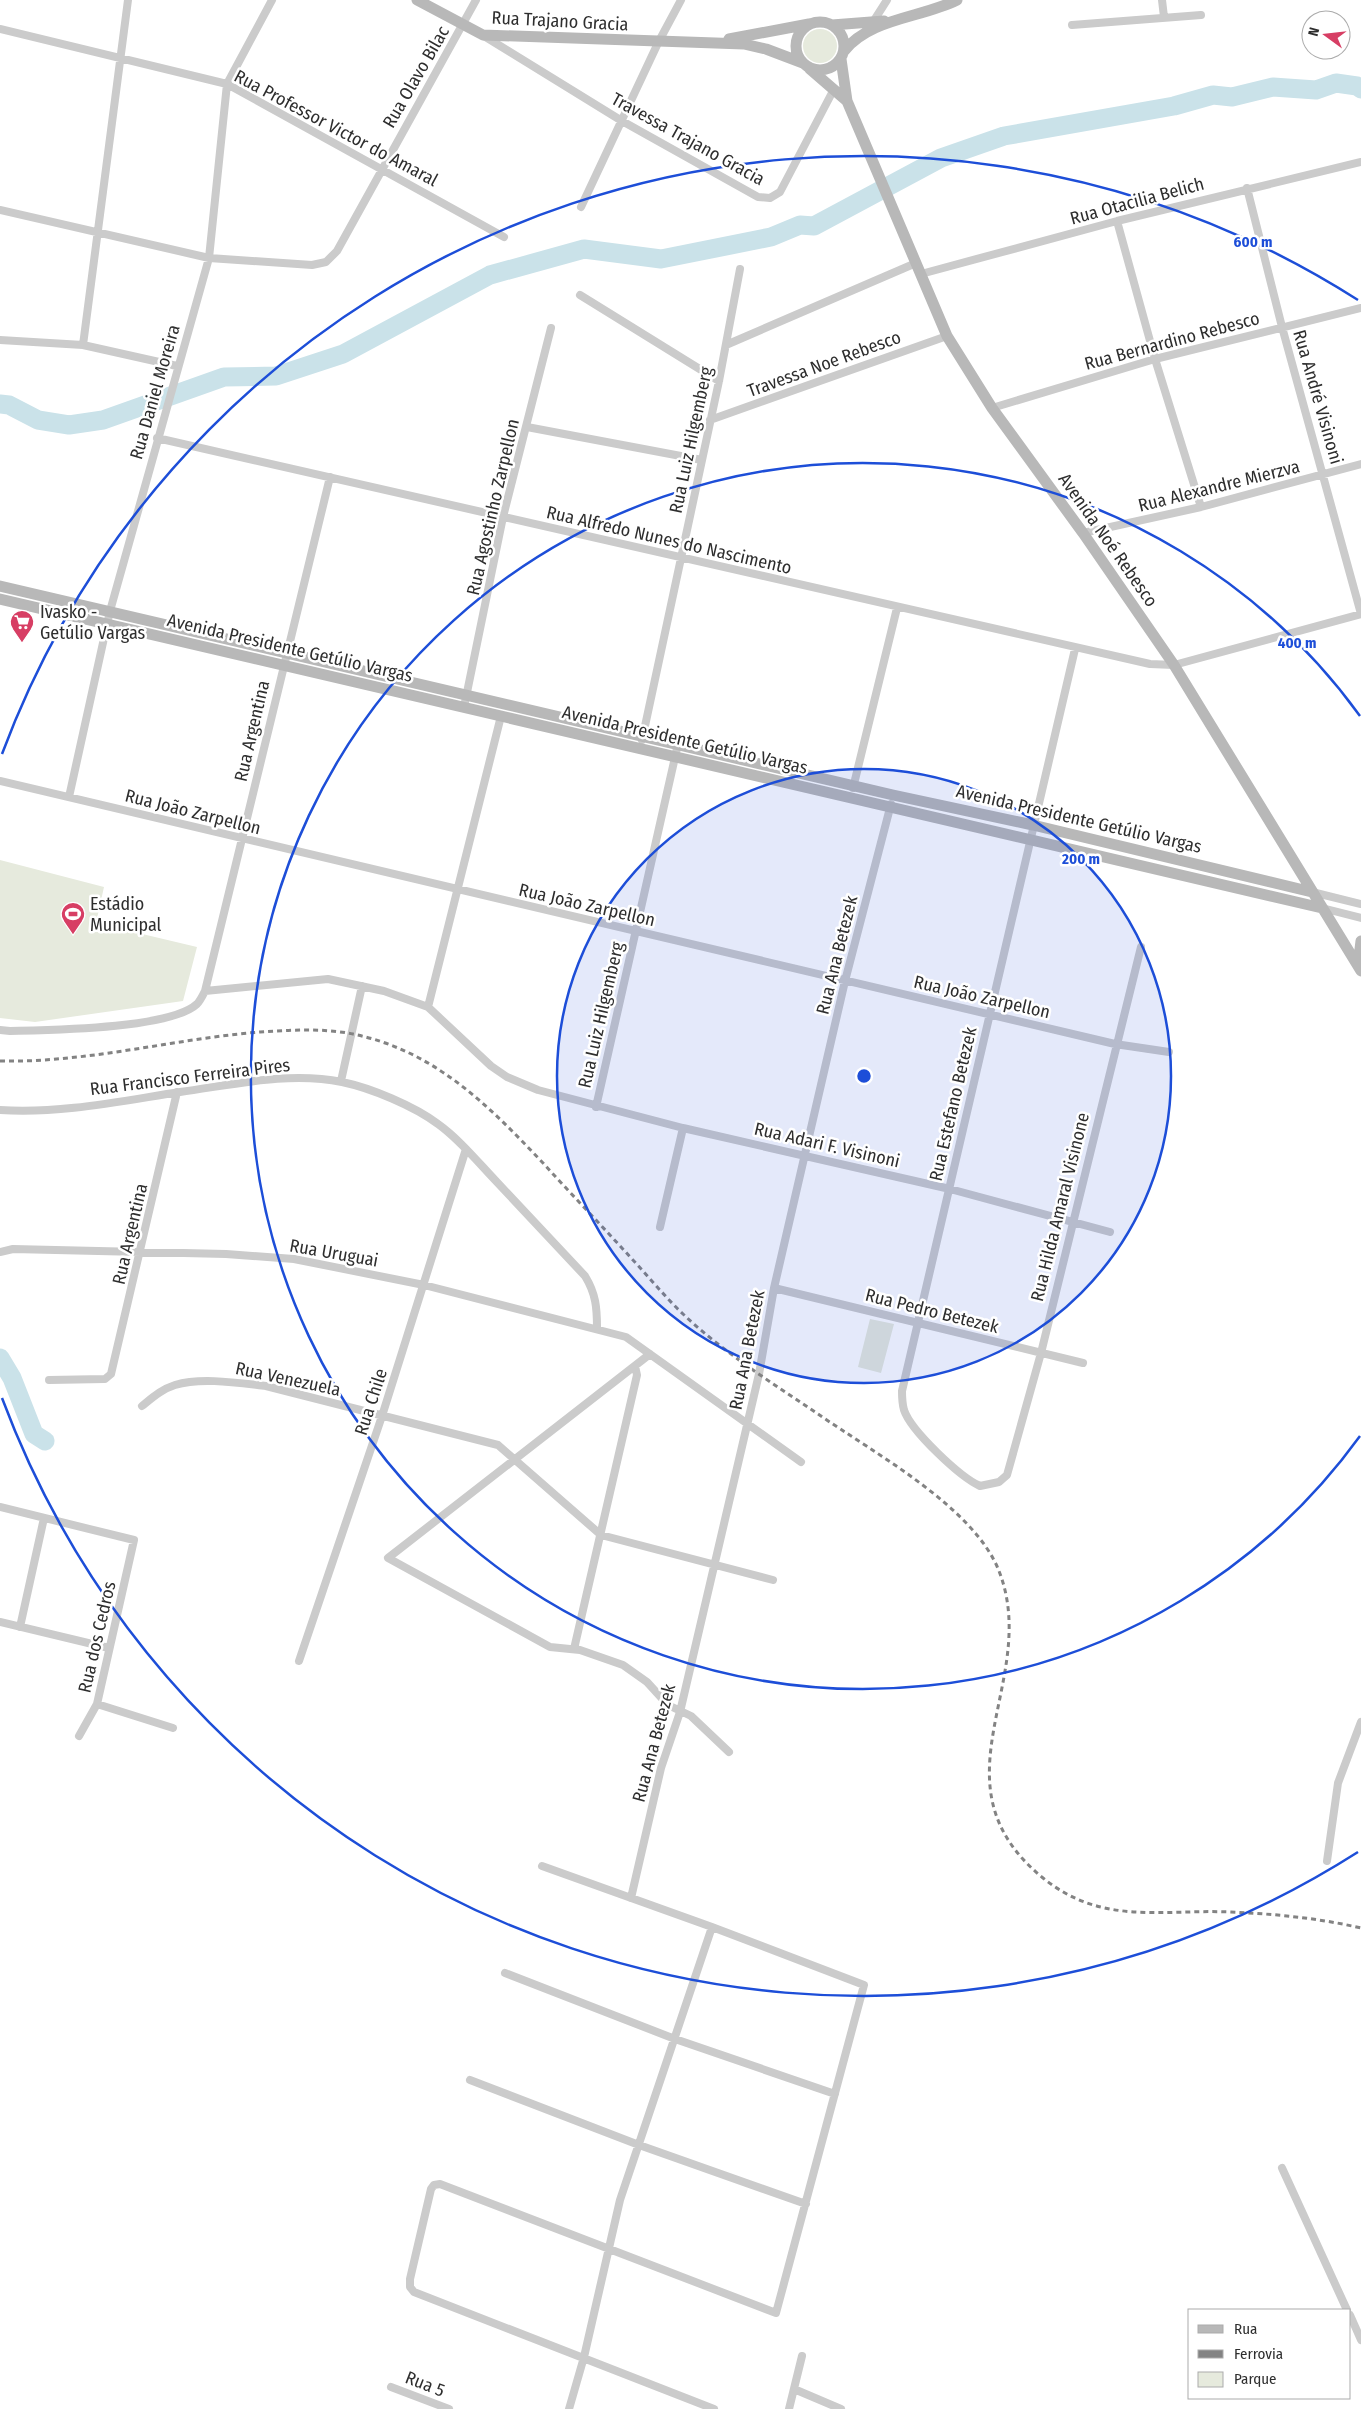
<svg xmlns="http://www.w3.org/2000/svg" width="1361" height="2409" font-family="'Fira Sans Condensed',sans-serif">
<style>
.green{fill:#e6eadd}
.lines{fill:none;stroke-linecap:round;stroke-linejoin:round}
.river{stroke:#cae2e9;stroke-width:19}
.street{stroke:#cbcbcb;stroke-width:8}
.secondary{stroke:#b8b8b8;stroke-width:11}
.rail{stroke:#838383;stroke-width:3;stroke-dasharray:5 4;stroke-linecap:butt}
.ring{fill:none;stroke:#1d4ed8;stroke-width:2.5}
.labels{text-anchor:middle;stroke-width:5;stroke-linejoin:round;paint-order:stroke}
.street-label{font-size:18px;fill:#2e2e2e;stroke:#fff}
.poi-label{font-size:18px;fill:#2e2e2e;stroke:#fff;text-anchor:start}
.centre{fill:#1d4ed8;stroke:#fff;stroke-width:2.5}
.ring-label{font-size:15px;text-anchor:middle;font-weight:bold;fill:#1d4ed8;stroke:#fff;stroke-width:5;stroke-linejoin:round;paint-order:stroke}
</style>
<rect width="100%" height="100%" fill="#fff"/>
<!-- green -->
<path class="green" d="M803 46a17 17 0 1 1 34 0a17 17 0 1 1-34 0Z
M0,860L104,887L96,923L197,947L183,1001L35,1022L0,1018Z
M870,1319L894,1324L881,1373L858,1367Z"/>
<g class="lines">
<!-- river -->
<path class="river" d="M0,404L9,405L38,420L69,425L103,420L224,377L276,376L343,354L490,275L584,249L661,259L771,237L800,225L814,226L941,158L1004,136L1174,106L1213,95L1232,97L1273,87L1316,90L1336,83L1357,86L1361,89
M0,1358L12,1378L34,1434L45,1441"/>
<!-- street -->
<path class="street" d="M1162,0L1164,17
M873,22L887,0
M1072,25L1201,15
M0,29L227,84L504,237
M484,36L622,121L758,197L770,198L780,192L834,89
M1247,188L1282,327L1361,614
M581,207L658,43L681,0
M0,210L209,258L312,265L326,262L337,251L476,0
M1117,221L1155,359L1201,507
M921,274L1117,221L1361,162
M580,295L719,381
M0,340L83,345L177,366
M83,345L128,0
M726,345L916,263
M992,408L1155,359L1361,308
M710,420L947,336
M527,427L702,460
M157,438L1150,664L1174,665L1361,614
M1083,533L1201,507L1361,464
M1075,649L902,1391C902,1397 902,1403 904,1410C911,1431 960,1477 980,1486L999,1482L1007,1475L1041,1353L1141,947
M464,707L503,517L551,328
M642,740L719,381L740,269
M0,781L1115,1044L1169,1052
M853,788L897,608
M69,797L110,611L209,258L227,84L272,0
M1312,892L1361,904
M1322,908L1361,918
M205,991L330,477
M428,1007L501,716
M0,1030L10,1031C49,1030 170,1029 197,1004C200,1001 203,995 205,991L328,979L384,991L428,1007L491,1066L507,1077L538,1090L683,1128L950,1189L1110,1232
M341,1081L362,986
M596,1107L678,744
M0,1110C60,1114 121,1101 180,1092C232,1085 289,1071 342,1082C371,1088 414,1106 438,1124C459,1139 477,1161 495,1180C525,1212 555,1244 585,1276C596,1294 597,1308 597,1328
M660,1227L683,1128
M0,1252L13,1249L226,1254L294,1259L424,1285L626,1337L801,1462
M774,1288L1083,1363
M650,1354L388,1558L550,1647L580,1650L623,1665L647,1682L668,1705L691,1716L729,1752
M49,1380L105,1379L111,1374L177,1092
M142,1406C152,1398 162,1389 175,1385C201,1377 239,1383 266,1386L498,1445L601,1535L773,1580
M0,1507L134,1540L97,1704L79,1736
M0,1622L109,1648
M20,1627L44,1518
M574,1649L637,1375L635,1366
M299,1661L382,1416L466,1149
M97,1704L173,1728
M1327,1861L1338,1783L1361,1722
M542,1866L712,1927L864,1985L776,2313L440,2184L434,2185L431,2189L410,2279V2287L414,2292L714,2409
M631,1898L661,1768L680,1712L759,1374L774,1288L845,981L891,804
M505,1973L675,2039L835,2094
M470,2080L639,2145L806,2204
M1282,2168L1347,2310
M1350,2315L1361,2340
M391,2387L449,2409
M794,2389L841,2409
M569,2409L584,2357L620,2200L712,1927
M789,2409L802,2356"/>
<!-- secondary -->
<path class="secondary" d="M417,0L483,35L744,44L766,49L803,63
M796 46a24 24 0 1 1 48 0a24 24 0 1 1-48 0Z
M832,25L884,21
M729,39L809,24
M844,51C870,18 921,18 957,0
M841,59L847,101L947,336L992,408L1083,533L1174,665L1361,971
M810,69L847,101
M0,586L893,795L1033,825L1312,892
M0,599L1322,908
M1358,966L1361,941"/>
<!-- rail -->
<path class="rail" d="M0,1061C87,1063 173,1039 260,1032C291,1030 323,1028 353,1034C435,1051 488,1105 543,1163C572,1195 603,1227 632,1259C649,1277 665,1297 683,1314C723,1352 772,1383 818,1414C874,1453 974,1507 999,1571C1042,1681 927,1783 1043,1878C1102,1926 1162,1909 1231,1912C1275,1914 1318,1918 1361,1928"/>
</g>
<!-- distance rings -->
<circle cx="864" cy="1076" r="307" fill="#1d4ed8" fill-opacity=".12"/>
<g class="ring">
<circle cx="864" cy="1076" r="307"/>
<path d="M1360 1436A613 613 0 1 1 1360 716"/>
<path d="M1358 1852A920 920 0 0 1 2 1398M2 754A920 920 0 0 1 1358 300"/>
</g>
<!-- icons -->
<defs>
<g id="supermarket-pin" transform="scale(1.25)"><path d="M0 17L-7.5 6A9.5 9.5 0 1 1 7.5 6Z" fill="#d73e64" stroke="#fff"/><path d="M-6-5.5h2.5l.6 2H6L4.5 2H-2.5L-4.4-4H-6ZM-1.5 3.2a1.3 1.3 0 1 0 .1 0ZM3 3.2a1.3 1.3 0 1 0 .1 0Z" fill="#fff"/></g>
<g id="stadium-pin" transform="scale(1.25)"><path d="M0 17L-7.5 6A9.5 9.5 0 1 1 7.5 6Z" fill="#d73e64" stroke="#fff"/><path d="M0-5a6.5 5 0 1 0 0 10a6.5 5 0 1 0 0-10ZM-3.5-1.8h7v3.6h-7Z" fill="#fff"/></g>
</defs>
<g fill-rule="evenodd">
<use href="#supermarket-pin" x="22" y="622"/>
<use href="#stadium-pin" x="73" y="914"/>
</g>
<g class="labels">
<!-- street labels -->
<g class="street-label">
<text transform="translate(560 21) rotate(3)" y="6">Rua Trajano Gracia</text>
<text transform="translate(416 77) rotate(-60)" y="6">Rua Olavo Bilac</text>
<text transform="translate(336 128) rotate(28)" y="6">Rua Professor Victor do Amaral</text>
<text transform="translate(688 139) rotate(29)" y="6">Travessa Trajano Gracia</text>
<text transform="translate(1137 201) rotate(-15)" y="6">Rua Otacilia Belich</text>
<text transform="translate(1172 341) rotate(-15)" y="6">Rua Bernardino Rebesco</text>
<text transform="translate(824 364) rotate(-20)" y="6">Travessa Noe Rebesco</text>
<text transform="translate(155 392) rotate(-74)" y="6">Rua Daniel Moreira</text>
<text transform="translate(1318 397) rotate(74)" y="6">Rua André Visinoni</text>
<text transform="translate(691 440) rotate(-78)" y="6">Rua Luiz Hilgemberg</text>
<text transform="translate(1219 486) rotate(-14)" y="6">Rua Alexandre Mierzva</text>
<text transform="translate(493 507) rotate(-77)" y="6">Rua Agostinho Zarpellon</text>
<text transform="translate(669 540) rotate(13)" y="6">Rua Alfredo Nunes do Nascimento</text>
<text transform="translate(1108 540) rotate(55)" y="6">Avenida Noé Rebesco</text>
<text transform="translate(290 648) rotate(13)" y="6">Avenida Presidente Getúlio Vargas</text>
<text transform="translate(252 731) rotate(-77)" y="6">Rua Argentina</text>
<text transform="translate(685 740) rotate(13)" y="6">Avenida Presidente Getúlio Vargas</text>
<text transform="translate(193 812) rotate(14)" y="6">Rua João Zarpellon</text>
<text transform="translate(1079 819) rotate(13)" y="6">Avenida Presidente Getúlio Vargas</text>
<text transform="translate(587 905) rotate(13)" y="6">Rua João Zarpellon</text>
<text transform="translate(837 955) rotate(-76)" y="6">Rua Ana Betezek</text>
<text transform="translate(982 997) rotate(13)" y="6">Rua João Zarpellon</text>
<text transform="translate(601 1015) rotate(-77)" y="6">Rua Luiz Hilgemberg</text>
<text transform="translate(190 1077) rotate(-7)" y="6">Rua Francisco Ferreira Pires</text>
<text transform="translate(953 1104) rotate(-77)" y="6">Rua Estefano Betezek</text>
<text transform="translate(827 1145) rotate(13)" y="6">Rua Adari F. Visinoni</text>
<text transform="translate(1060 1207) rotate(-76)" y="6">Rua Hilda Amaral Visinone</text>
<text transform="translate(130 1234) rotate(-77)" y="6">Rua Argentina</text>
<text transform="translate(334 1253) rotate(10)" y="6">Rua Uruguai</text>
<text transform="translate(932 1311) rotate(14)" y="6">Rua Pedro Betezek</text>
<text transform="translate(747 1350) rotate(-79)" y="6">Rua Ana Betezek</text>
<text transform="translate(288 1379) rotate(12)" y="6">Rua Venezuela</text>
<text transform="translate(371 1402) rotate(-72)" y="6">Rua Chile</text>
<text transform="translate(97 1637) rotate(-77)" y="6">Rua dos Cedros</text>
<text transform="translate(654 1743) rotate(-75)" y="6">Rua Ana Betezek</text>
<text transform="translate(425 2384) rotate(21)" y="6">Rua 5</text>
</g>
<!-- poi labels -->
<g class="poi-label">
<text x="40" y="618">Ivasko -<tspan x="40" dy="21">Getúlio Vargas</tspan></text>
<text x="90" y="910">Estádio<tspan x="90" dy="21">Municipal</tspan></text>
</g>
</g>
<circle cx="864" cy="1076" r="8" class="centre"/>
<g class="ring-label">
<text x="1253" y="247">600 m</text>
<text x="1297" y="648">400 m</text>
<text x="1081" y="864">200 m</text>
</g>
<!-- legend -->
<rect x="1188" y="2309" width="162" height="90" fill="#ffffff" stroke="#ababab"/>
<rect x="1198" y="2325" width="25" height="8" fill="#b8b8b8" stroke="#ababab"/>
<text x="1234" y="2334" font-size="15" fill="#2e2e2e">Rua</text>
<rect x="1198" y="2350" width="25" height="8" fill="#838383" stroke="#ababab"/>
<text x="1234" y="2359" font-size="15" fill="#2e2e2e">Ferrovia</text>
<rect x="1198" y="2372" width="25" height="15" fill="#e6eadd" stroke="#ababab"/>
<text x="1234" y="2384" font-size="15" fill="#2e2e2e">Parque</text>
<!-- north arrow -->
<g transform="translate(1326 35) rotate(285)"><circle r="24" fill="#ffffff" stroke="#ababab"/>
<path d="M0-4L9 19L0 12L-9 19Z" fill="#d73e64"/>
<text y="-8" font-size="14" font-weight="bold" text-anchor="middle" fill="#2e2e2e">N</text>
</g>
</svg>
